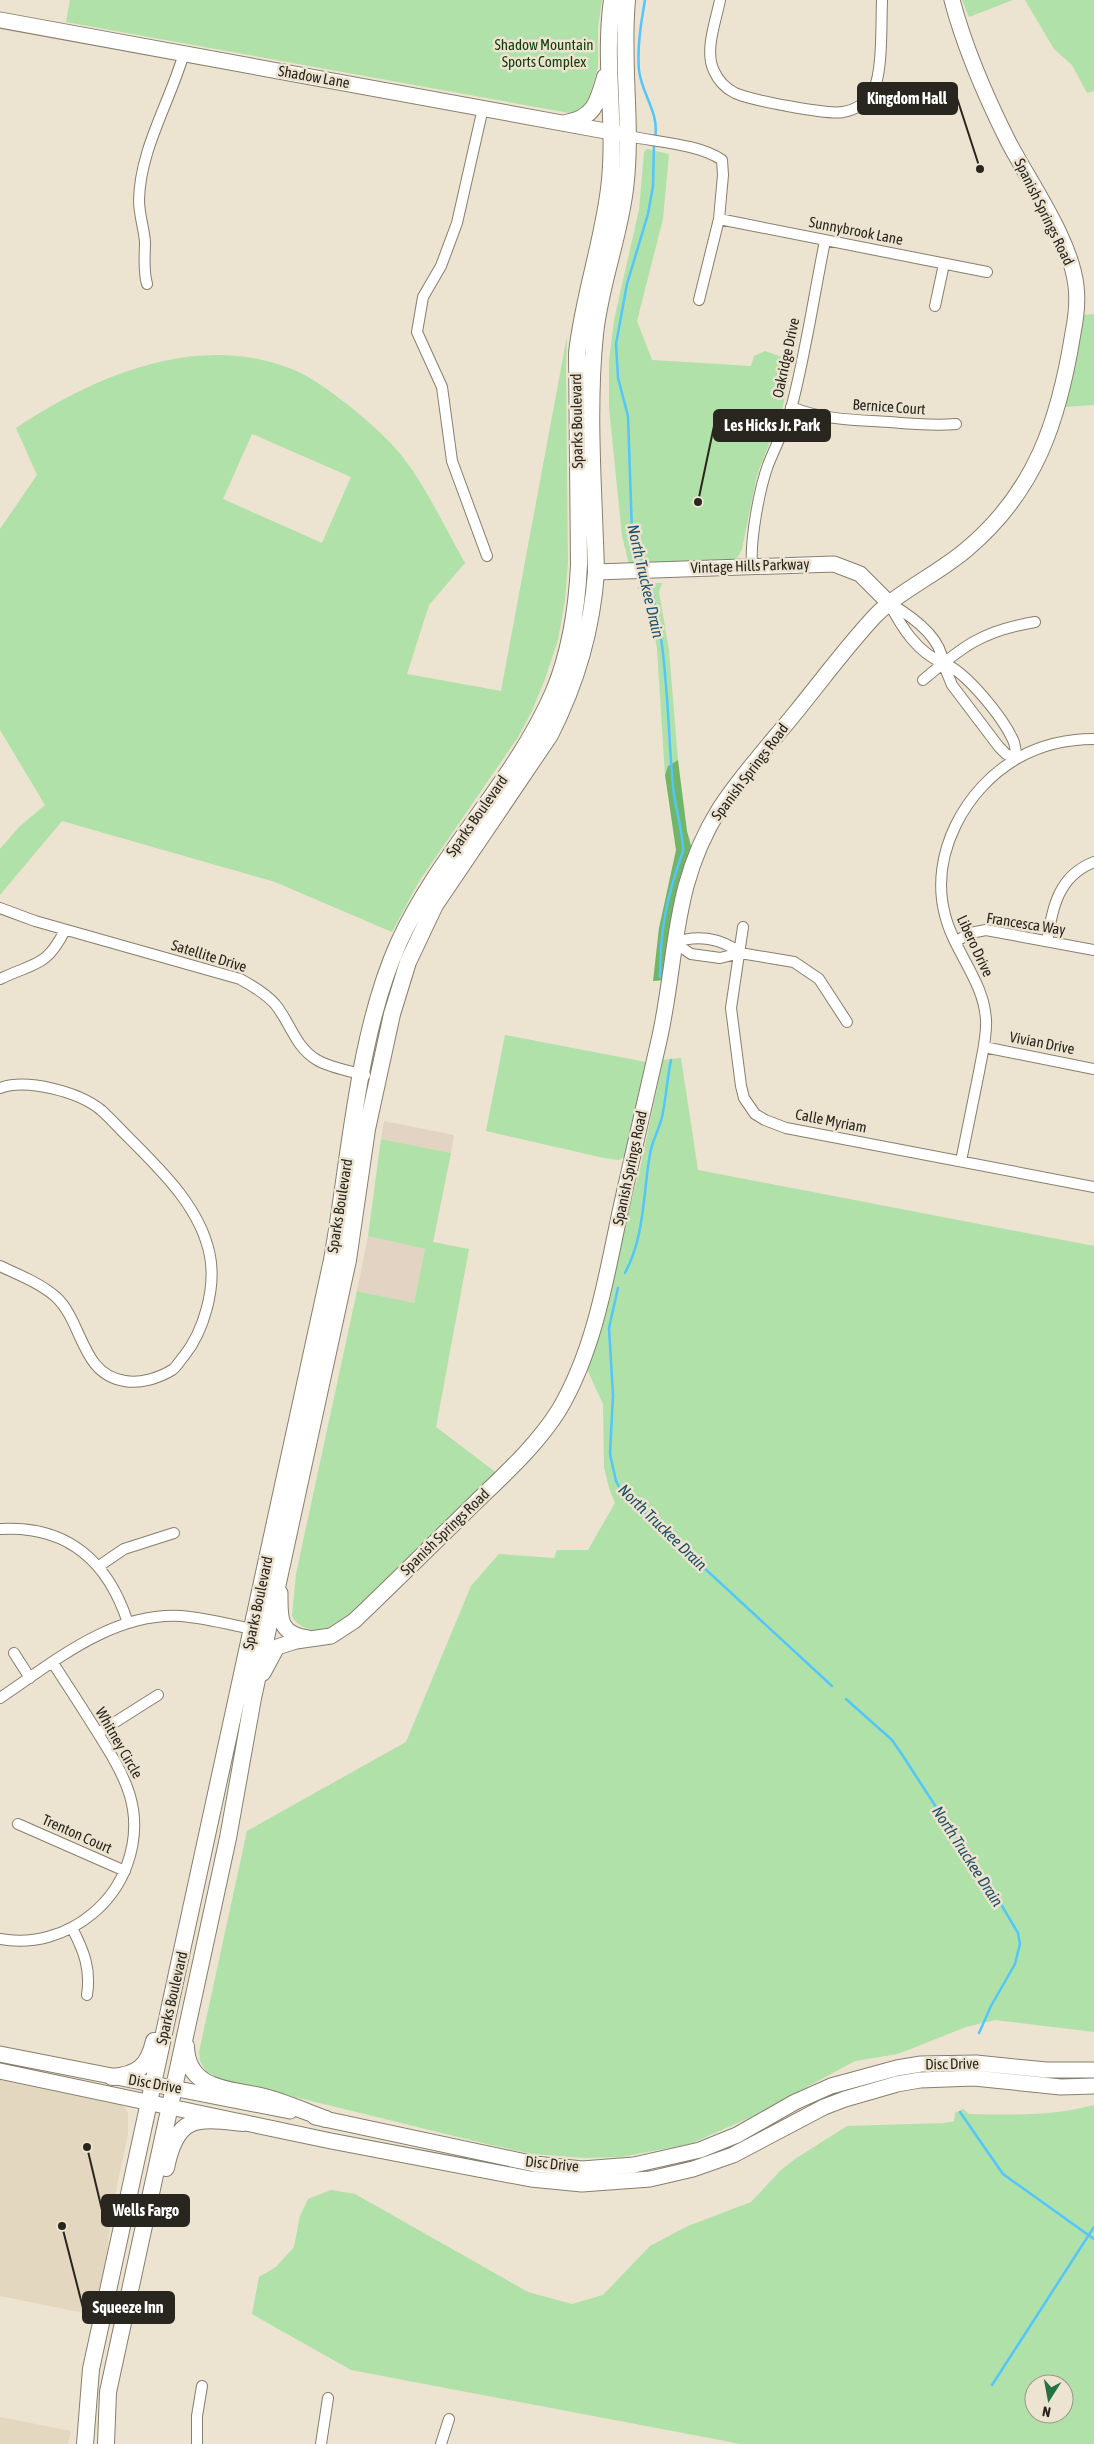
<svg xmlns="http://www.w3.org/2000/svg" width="1094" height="2444" font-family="'Asap Condensed',sans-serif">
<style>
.built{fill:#e4d7bf}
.industrial{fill:#e3d3c2}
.green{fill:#afe1a8;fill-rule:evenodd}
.forest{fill:#71b668}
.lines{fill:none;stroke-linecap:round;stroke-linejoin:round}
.stream{stroke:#53c6fe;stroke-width:2.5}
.street-casing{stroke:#877f6e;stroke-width:12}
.secondary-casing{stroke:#877f6e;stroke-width:17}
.primary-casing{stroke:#877f6e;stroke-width:18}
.street{stroke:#fff;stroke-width:10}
.secondary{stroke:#fff;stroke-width:15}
.primary{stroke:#fff;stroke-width:16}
.labels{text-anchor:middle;stroke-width:5;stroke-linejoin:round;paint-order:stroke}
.park-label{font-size:15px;fill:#0e3e09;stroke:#ece3d0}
.street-label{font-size:15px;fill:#29261f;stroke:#ece3d0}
.water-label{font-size:16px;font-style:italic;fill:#215067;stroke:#ece3d0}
.leader{fill:none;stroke:#29261f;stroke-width:2}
.callout-dot{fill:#29261f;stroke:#ece3d0;stroke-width:2}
.callout{fill:#29261f;stroke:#29261f;stroke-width:2}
.callout-label{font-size:16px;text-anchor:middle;font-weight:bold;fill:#fff}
</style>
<rect width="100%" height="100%" fill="#ece3d0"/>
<!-- built -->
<path class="built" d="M0,2079L117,2103L124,2107L128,2113V2134L112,2209L106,2259L94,2315L0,2296Z
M0,2417L71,2431L68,2444H0Z"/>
<!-- industrial -->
<path class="industrial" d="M384,1121L454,1135L451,1153L381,1139Z
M368,1236L425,1249L414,1303L357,1291Z"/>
<!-- green -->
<path class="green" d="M70,0H602L598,28V67L587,105L575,114L66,22Z
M962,0H1013L969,17Z
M1025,0H1094V91L1087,93L1072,65L1054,49Z
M647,149L669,154L663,219L637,321L652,360L751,366L754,356L765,351L793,361L782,410L757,475L742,549L738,557L734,559L629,564L622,536L609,408V361L614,320L639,210L644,152Z
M1094,314V405L1064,407L1076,358L1083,315Z
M567,336L566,368L568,563L565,600L558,640L545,679L532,711L518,737L418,883L392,932L275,882L62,821L0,895V849L19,827L45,805L0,730V529L37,475L16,428C93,377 193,333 286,367C308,374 328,390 347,404C366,420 386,436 402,456C427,488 445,528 465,563L429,605L407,674L501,691ZM252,434L351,477L322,543L223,499Z
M642,583H662L659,592L669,650L678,760L668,766L665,775L657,649L648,593L637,588Z
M505,1035L646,1062L627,1155L619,1160L604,1158L486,1131Z
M681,1058L698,1170L1094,1246V2032L995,2020L966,2027L898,2054L855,2061L751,2117L690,2144L621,2157L585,2158L533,2154L491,2145L295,2097L233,2086L206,2071L200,2061L199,2052L247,1831L406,1742L471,1586L499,1554L554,1558L557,1550H588L615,1503L609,1488L604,1467L603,1404L586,1367L640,1169L663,1060Z
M381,1139L451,1153L433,1242L469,1249L436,1427L498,1474C468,1504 438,1534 407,1563C385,1585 362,1611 335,1627C323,1635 298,1630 292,1616L296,1574L357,1291L414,1303L425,1249L368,1236Z
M1094,2105V2444H741L351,2370L252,2314L259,2277L276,2267L294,2247L300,2216L308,2199L331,2190L355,2194L528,2292L572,2304L603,2295L650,2246L688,2226L751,2202L781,2170L795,2159L847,2126L945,2123L954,2121L955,2113L963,2109L969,2114C1010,2115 1055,2116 1094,2105ZM1034,2384H1064V2414H1034Z"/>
<!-- forest -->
<path class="forest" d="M678,760L687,831L692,849L680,881L674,905L669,931L666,980L653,981L659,928L676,850L665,775L668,766Z"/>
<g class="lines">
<!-- stream -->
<path class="stream" d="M645,0C641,23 637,47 639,70C641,93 660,113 655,138
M643,566L632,533L628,416L618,378L616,344L627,284L648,214L653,186L654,143
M647,576C668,638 667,721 673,787C675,808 683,831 683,851C667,897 660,928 660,977
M625,1273C645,1236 643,1193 650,1154C652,1141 659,1130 662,1117C666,1099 667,1079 671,1060
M618,1288L609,1328L613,1395L610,1454L616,1481L622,1492L635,1504L832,1686
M846,1699L892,1740L903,1756L971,1861L978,1876L995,1894L1018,1933L1020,1944L1015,1964L991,2006L979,2033
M960,2112L1003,2174L1094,2239
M992,2385L1094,2227"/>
<!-- street casing -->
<g class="street-casing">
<path id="street" d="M720,0C716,21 704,51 714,71C718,80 725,88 735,93C750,100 828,115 843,112C856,110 867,102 873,91C883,73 881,22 882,0
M483,108L457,223L441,266L423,297L417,332L442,387L452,461L487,556
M628,136C656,142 699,144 722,160L723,175L719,219L699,300
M719,219L987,272
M147,284C143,270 145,256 145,242C144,228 139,215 139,200C140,149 170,102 184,53
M935,306L944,264
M791,407C823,420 856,420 890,422C912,424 934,426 956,424
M752,566C750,540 759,490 768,465C776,445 786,426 792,405C806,351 814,295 825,241
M889,603C910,615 941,636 943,663C966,671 1003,718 1013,740C1016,746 1016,752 1016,759L1006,754L999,747L952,685L943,663C917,652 902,628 889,603
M923,680C963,646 982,631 1035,622
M0,908L35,921L240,979C253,986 265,993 275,1004C290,1022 295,1047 317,1060C331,1068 349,1071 365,1075
M743,927L731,1008L741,1086L744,1098L755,1114L765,1120L786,1128L1094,1187
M1047,941C1053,907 1058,876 1094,862
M955,942L970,933L986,930L1094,950
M740,953C722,938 696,934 675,943L691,954L720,958L740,953L794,962L819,979L847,1022
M0,979C35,962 46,968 65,930
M984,1047L1094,1069
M0,1088C27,1078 79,1092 101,1110C110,1118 119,1128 127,1136C161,1170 201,1208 210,1256C216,1288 204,1331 184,1356C180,1360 177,1367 172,1370C159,1378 140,1384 125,1381C81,1375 83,1322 56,1297C40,1283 19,1275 0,1266
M961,1161C967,1131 973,1102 979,1072C982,1055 987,1037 986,1020C984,981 954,952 945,915C929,855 965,788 1018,758C1041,745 1068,739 1094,739
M0,1529C67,1525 108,1561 128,1623
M99,1566L124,1549L174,1533
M14,1653L30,1678
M0,1698C54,1662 112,1612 181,1616C205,1618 228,1624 252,1629
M98,1733L158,1695
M18,1824L125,1871
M72,1928C84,1951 91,1969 87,1995
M0,1939C33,1945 67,1935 92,1914C108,1901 120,1884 127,1865C147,1809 123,1773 94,1727C81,1706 67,1685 53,1663
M197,2444V2416L202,2386
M321,2444L328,2398
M441,2444L449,2419"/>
</g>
<!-- secondary casing -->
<g class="secondary-casing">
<path id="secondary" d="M0,20L622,134
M596,572L834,564L860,574L889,603
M280,1593C280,1618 278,1634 308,1638
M263,1673L277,1647L296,1641L331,1636L354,1621C395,1582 435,1542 476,1502C505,1474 537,1445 559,1410C594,1351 606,1279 620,1212C633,1153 647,1094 660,1036C678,952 672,884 720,808C742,774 771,743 796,712C822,680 847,646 875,616C902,589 938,574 967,549C1036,491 1059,420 1073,333C1076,318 1078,302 1076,286C1071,240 1030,183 1008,141C985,95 965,49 952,0
M0,2054L290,2111
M0,2071L331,2141L531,2179L582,2184L650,2179L693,2169L733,2155L824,2107L845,2099L897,2084L920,2080L974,2078L1061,2087L1094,2086
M315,2117L535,2164L582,2169L634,2165L700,2150L737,2135L795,2102L831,2086L897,2068L921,2064L976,2063L1046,2070H1094"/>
</g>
<!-- primary casing -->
<g class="primary-casing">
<path id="primary" d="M566,123C594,118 598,102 605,77
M186,2046C187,2093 234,2088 268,2098C288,2104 307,2112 326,2119
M112,2077C138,2075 148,2066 154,2041
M166,2168C177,2114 197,2118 243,2123
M85,2444L91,2369L332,1260C350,1159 357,1035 399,942C440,852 515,782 554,691C570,652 577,608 579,565L577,353C583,298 602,245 609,189C617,126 603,63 612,0
M106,2444L108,2392L228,1838L253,1698L348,1260L367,1129L392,1014L408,962L435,905L550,735C576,684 592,630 596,572C594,493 587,412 595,334C600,285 619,238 625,189C633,126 621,63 627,0"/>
</g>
<!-- street -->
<use href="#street" class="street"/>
<!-- secondary -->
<use href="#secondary" class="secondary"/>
<!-- primary -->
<use href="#primary" class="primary"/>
</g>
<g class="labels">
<!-- park labels -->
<g class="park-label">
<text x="544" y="50">Shadow Mountain<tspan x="544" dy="17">Sports Complex</tspan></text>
</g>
<!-- street labels -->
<g class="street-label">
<text transform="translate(314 77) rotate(10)" y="5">Shadow Lane</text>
<text transform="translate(1044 212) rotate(64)" y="5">Spanish Springs Road</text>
<text transform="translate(856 231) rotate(11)" y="5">Sunnybrook Lane</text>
<text transform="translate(786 358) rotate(-78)" y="5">Oakridge Drive</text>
<text transform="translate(889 407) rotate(4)" y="5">Bernice Court</text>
<text transform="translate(577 421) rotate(-91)" y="5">Sparks Boulevard</text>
<text transform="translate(750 566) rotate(-2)" y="5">Vintage Hills Parkway</text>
<text transform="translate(750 772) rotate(-53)" y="5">Spanish Springs Road</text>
<text transform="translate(477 816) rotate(-55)" y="5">Sparks Boulevard</text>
<text transform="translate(1026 924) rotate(9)" y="5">Francesca Way</text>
<text transform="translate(975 946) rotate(65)" y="5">Libero Drive</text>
<text transform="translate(209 956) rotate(17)" y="5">Satellite Drive</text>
<text transform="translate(1042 1043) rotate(11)" y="5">Vivian Drive</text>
<text transform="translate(831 1121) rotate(11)" y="5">Calle Myriam</text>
<text transform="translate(630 1168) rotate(-78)" y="5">Spanish Springs Road</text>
<text transform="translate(340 1206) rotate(-81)" y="5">Sparks Boulevard</text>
<text transform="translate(445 1532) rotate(-44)" y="5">Spanish Springs Road</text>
<text transform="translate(258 1603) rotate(-78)" y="5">Sparks Boulevard</text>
<text transform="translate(119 1743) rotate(60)" y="5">Whitney Circle</text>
<text transform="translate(77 1834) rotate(24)" y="5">Trenton Court</text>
<text transform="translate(172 1998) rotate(-77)" y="5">Sparks Boulevard</text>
<text transform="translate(952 2064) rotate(-1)" y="5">Disc Drive</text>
<text transform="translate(155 2084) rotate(10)" y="5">Disc Drive</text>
<text transform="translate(552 2164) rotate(6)" y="5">Disc Drive</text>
</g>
<!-- water labels -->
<g class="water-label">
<text transform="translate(646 581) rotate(77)" y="6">North Truckee Drain</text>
<text transform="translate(663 1527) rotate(44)" y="6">North Truckee Drain</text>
<text transform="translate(968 1856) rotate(57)" y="6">North Truckee Drain</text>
</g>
</g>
<!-- callouts -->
<path class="leader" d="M980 169L957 98M698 502L714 426M87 2147L102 2210M62 2226L83 2308"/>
<g class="callout-dot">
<circle cx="980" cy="169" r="5"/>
<circle cx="698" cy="502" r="5"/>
<circle cx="87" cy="2147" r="5"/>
<circle cx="62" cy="2226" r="5"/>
</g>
<g class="callout">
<rect x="858" y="83" width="99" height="31" rx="5"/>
<rect x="714" y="410" width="116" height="31" rx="5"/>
<rect x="102" y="2195" width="87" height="31" rx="5"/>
<rect x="83" y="2292" width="91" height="31" rx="5"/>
</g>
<g class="callout-label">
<text x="907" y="104">Kingdom Hall</text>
<text x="772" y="431">Les Hicks Jr. Park</text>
<text x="146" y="2216">Wells Fargo</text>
<text x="128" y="2313">Squeeze Inn</text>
</g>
<!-- north arrow -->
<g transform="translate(1049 2399) rotate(191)"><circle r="24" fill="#ece3d0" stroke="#9e9789"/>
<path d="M0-4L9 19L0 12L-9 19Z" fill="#257241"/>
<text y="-8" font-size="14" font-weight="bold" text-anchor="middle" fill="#29261f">N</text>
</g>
</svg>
